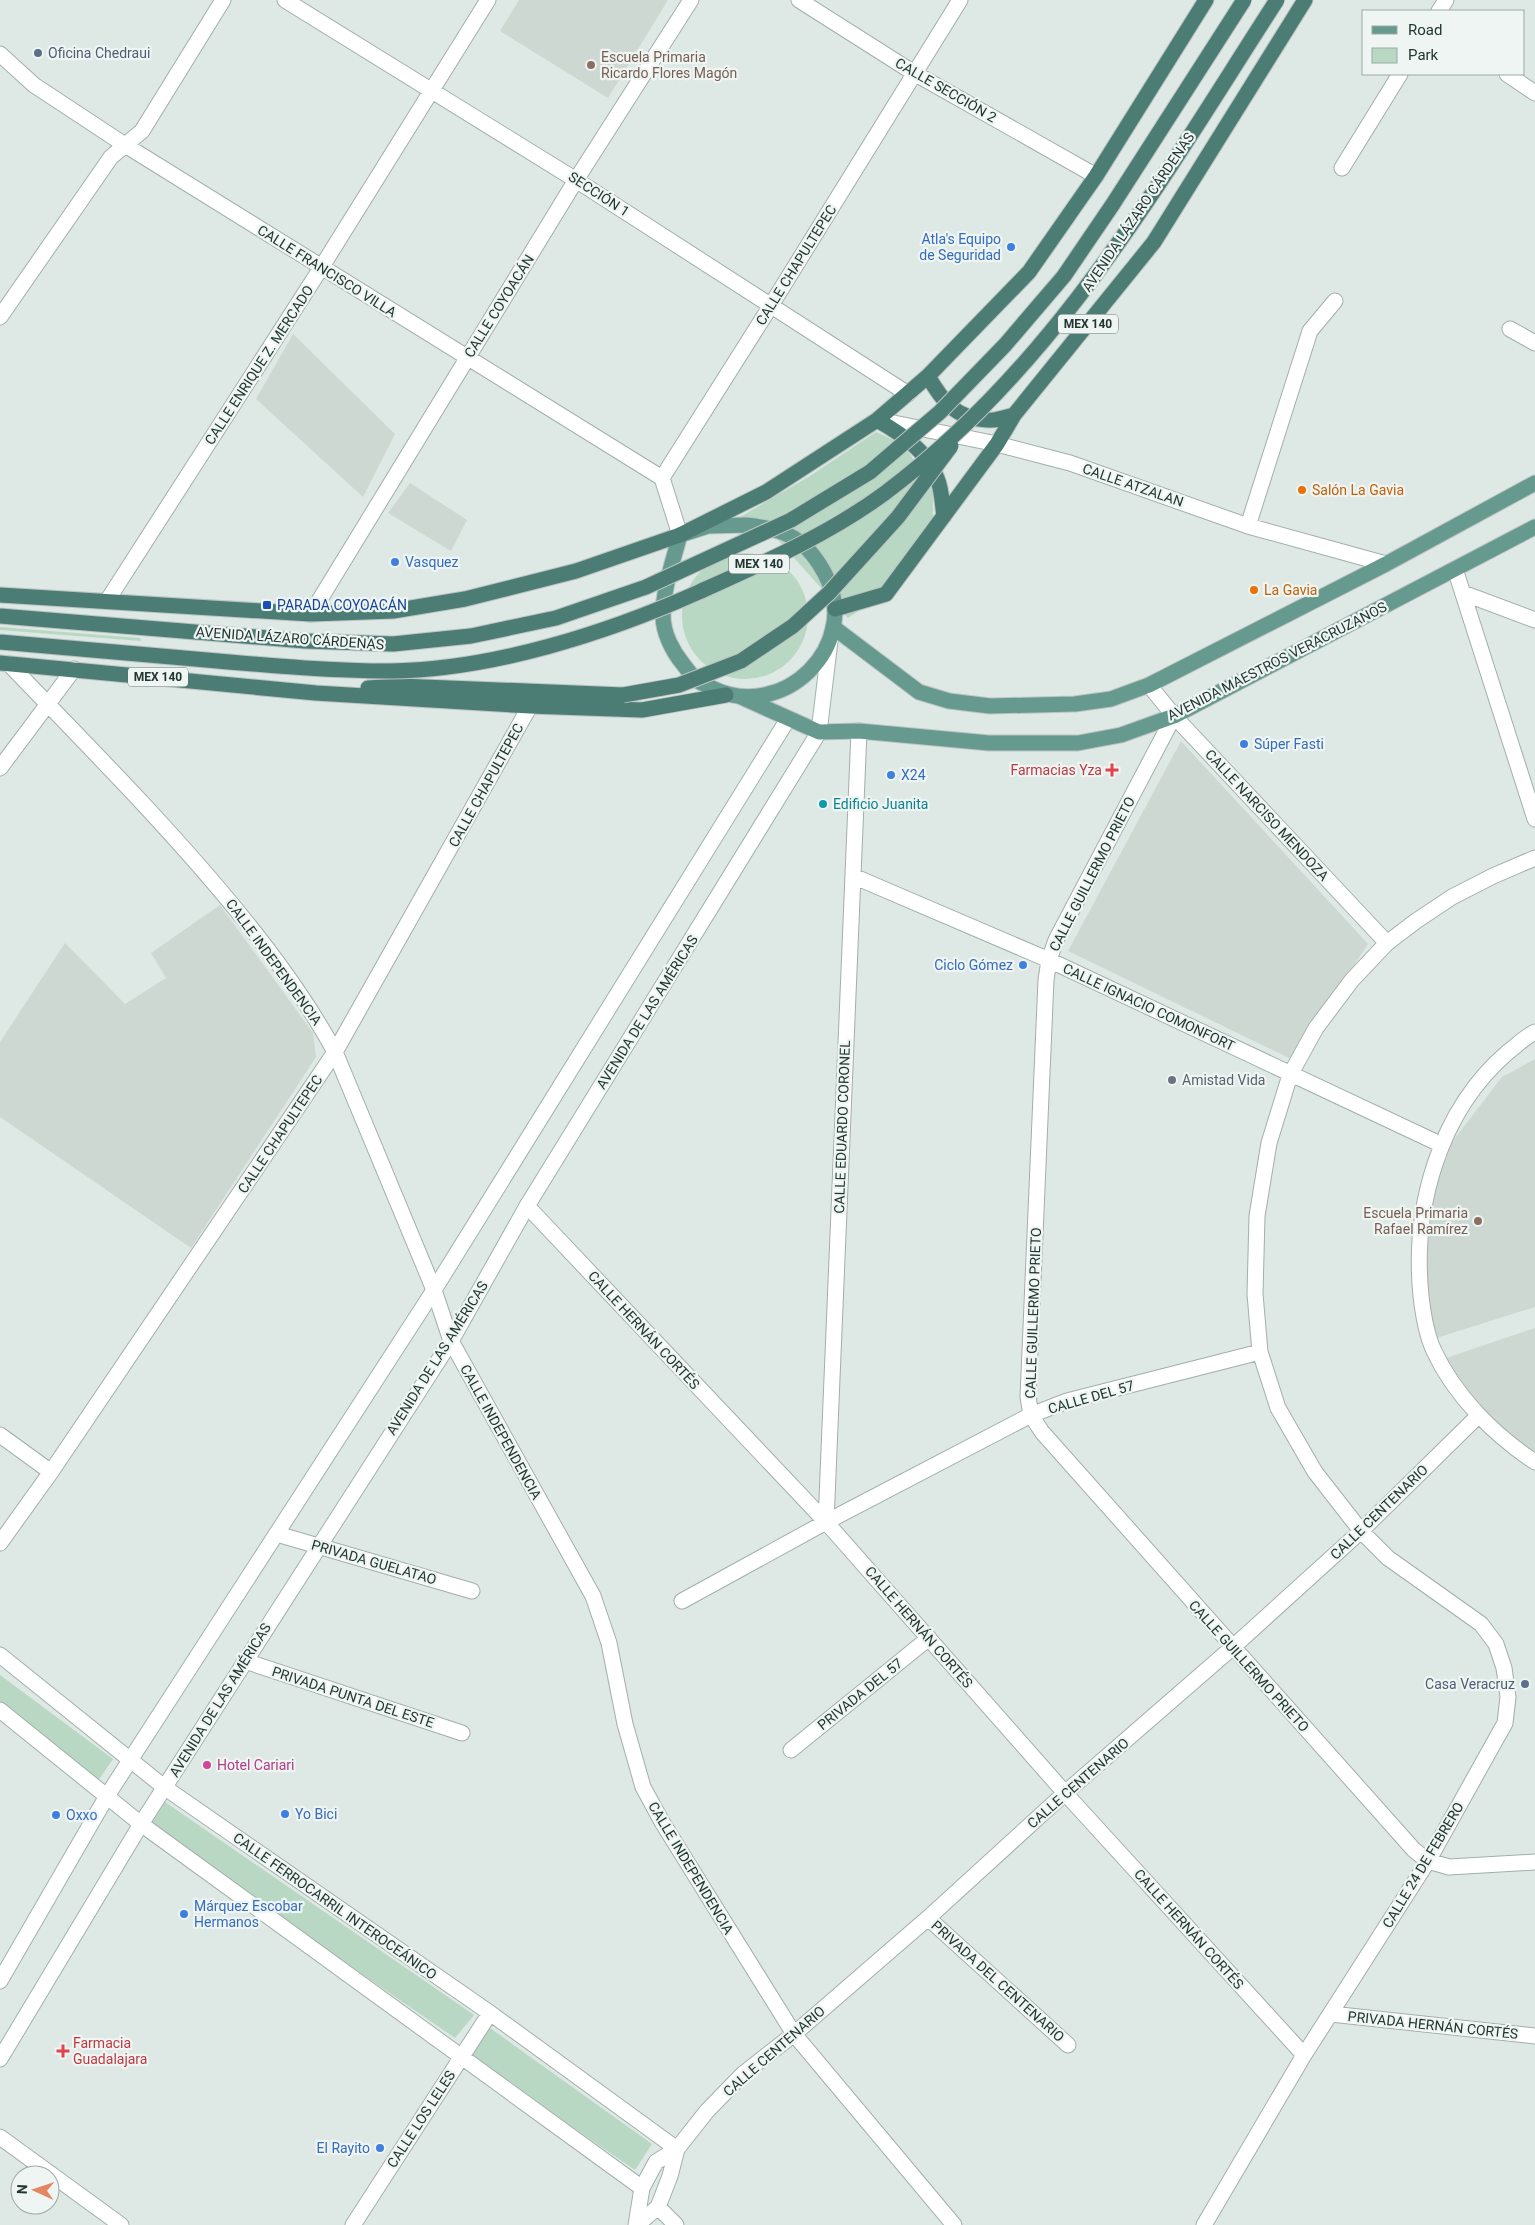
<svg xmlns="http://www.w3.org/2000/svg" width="1535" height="2225" font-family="Roboto,sans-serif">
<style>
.built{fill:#cdd8d3}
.green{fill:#b9d8c3}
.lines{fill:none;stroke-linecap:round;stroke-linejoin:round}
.minor-casing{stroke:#a2afab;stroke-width:17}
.tertiary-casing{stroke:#a2afab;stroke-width:17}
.secondary-casing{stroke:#9fb3ad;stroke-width:17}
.primary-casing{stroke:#bcc3c2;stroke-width:17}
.trunk-casing{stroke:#bcc3c2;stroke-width:17}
.minor{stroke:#fff;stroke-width:15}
.tertiary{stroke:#fff;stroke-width:15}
.secondary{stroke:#fff;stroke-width:15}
.primary{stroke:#679a8f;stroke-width:15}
.trunk{stroke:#4c7d74;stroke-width:15}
.trunk-bridge-casing{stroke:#bcc3c2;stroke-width:17;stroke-linecap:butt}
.trunk-bridge{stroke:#4c7d74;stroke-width:15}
.service-dot{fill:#5c6f8a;stroke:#eef5f2;stroke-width:2}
.education-dot{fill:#8d6e63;stroke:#eef5f2;stroke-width:2}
.shop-dot{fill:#3f7fe0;stroke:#eef5f2;stroke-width:2}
.food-dot{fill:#e8710a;stroke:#eef5f2;stroke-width:2}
.transit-dot{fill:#1a4fb4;stroke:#eef5f2;stroke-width:2}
.health-dot{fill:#e0444e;stroke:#eef5f2;stroke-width:2}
.culture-dot{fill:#0f9aa8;stroke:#eef5f2;stroke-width:2}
.worship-dot{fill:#6b7280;stroke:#eef5f2;stroke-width:2}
.hotel-dot{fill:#d1479c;stroke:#eef5f2;stroke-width:2}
.labels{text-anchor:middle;stroke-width:4.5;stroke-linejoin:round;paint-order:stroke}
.shield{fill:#eef5f2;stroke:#5e6f6c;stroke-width:1}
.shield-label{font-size:12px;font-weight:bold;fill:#213632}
.service-label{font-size:14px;fill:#4e5e75;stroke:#eef5f2;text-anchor:start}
.education-label{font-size:14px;fill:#785e54;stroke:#eef5f2;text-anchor:start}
.street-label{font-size:14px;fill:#213632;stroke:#eef5f2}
.shop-label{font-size:14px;fill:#366cbe;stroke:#eef5f2;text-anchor:start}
.food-label{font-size:14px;fill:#c56008;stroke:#eef5f2;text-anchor:start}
.transit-label{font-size:14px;fill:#164399;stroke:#eef5f2;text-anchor:start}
.health-label{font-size:14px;fill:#be3a42;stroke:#eef5f2;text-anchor:end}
.culture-label{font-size:14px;fill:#0d838f;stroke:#eef5f2;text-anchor:start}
.worship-label{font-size:14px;fill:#5b616d;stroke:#eef5f2;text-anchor:start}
.hotel-label{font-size:14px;fill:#b23c85;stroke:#eef5f2;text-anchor:start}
</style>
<rect width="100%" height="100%" fill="#dee8e4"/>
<!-- built -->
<path class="built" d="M519,0H668L608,98L500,31Z
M293,334L395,434L363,497L256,399Z
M410,483L467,520L451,551L388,513Z
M1181,741L1368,944L1291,1059L1068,951Z
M220,905L313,1033L316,1057L191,1248L0,1117V1042L65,943L125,1004L166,978L151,953Z
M1535,1059V1307L1433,1339L1417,1250L1442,1155L1502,1077Z
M1535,1328V1465L1515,1453L1440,1360Z"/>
<!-- green -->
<path class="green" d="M876,432L903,444L933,488V522L876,599L848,618L778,540L740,517L810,476Z
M682 616a63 63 0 1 1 126 0a63 63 0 1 1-126 0Z
M0,627L140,638L141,641L0,630Z
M0,1675L113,1759L95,1785L0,1715Z
M165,1802L474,2015L455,2038L148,1827Z
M490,2028L652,2144L635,2170L470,2057Z"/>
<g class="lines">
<!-- minor casing -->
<g class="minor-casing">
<path id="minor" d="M285,0L576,180L908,394
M799,0L914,73L1096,176
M1439,11L1446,0
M0,54L34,85L125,145L662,478
M1507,74L1535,93
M1342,168L1400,74
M0,317L111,157L142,131L223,0
M1510,329L1535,343
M879,420L997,444L1070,463L1248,526L1386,564
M1248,526L1310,331L1335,301
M680,535L662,478L770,307L960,0
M1455,569L1535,819
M1463,593L1535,620
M107,601L321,268L488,0
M311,614L576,180L691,0
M9,664C89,747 170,828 243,918C277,960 309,1004 335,1052L434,1290
M1149,685L1174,716L1387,943
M1174,716L1056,940L1049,960L1046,980L1028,1397L1031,1415L1042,1432L1414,1850L1428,1861L1449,1867L1535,1862
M0,768L74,669
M853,876L1049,960L1442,1145
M1535,1032C1525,1037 1517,1045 1508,1052C1439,1111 1412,1208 1421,1296C1423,1314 1426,1334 1434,1351C1455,1396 1494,1435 1535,1462
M527,1206L826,1522L1065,1793L1304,2055
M451,1341L593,1596L609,1643L625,1724L643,1787L662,1822L794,2034L954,2225
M0,1435L51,1472
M826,1522L859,731
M277,1534L472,1591
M0,1543L51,1472L335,1052L530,706
M682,1601L826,1522L1031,1415L1067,1401L1260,1352
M0,1655L164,1787L490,2013L677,2149
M245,1661L462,1733
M0,1710L141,1824L642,2188
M791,1750L929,1638
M928,1918L1068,2045
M1331,2014L1535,2036
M0,2137L121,2225
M658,2207L676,2225
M353,2225L490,2013
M636,2225L642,2188L656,2162L677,2149L707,2111L743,2074L794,2034L928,1918L1065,1793L1233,1647L1361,1531L1478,1416
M637,2225L658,2207L670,2176L677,2149
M1204,2225L1304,2055L1428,1861L1505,1723L1508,1697L1504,1668L1496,1644L1481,1624L1388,1558L1361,1531L1315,1472L1278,1408L1260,1352L1255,1294L1257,1216L1269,1143L1290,1075L1316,1028L1352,980L1387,943L1416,921L1452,897L1493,876L1535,858"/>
</g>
<!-- tertiary casing -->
<g class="tertiary-casing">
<path id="tertiary" d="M434,1290L451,1341"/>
</g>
<!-- secondary casing -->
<g class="secondary-casing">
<path id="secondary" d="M0,1981L107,1796L434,1290L788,719
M0,2059L141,1824L451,1341L527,1206L819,732L830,641"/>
</g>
<!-- primary casing -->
<g class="primary-casing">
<path id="primary" d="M746,525C785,529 806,538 825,574C863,645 783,723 712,688C707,685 700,683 695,679C691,675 687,669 683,664C673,652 663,633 663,616C663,589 673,561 680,535L708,526Z
M833,627L919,692L949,701L990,706L1075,704L1111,699L1149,685L1386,564L1535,483
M741,697L819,732L859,731L989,743H1078L1121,735L1174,716L1535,527"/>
</g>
<!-- trunk casing -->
<g class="trunk-casing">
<path id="trunk" d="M928,376C942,401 956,419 988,420C996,421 1006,417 1014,415
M877,420C903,435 925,449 937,478C942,489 942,504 944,516
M0,595L311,614L393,611L465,599L576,571L680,535L766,492L877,420L928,376L1029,272L1096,176L1206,0
M835,609L886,594L997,444L1014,415L1154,242L1305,0
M0,663L316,693L530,706L642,710L726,695
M368,688L399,686L623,695"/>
</g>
<!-- minor -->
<use href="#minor" class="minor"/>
<!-- tertiary -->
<use href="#tertiary" class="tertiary"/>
<!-- secondary -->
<use href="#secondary" class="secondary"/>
<!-- primary -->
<use href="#primary" class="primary"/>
<!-- trunk -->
<use href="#trunk" class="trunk"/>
<!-- trunk-bridge casing -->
<g class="trunk-bridge-casing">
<path id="trunk-bridge" d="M0,616L305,641L393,644L471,636L556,618L646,587L791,520L870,472L940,412L1005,345L1064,276L1113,204L1244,0
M0,642C73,649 146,655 218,661C275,666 333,671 390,671C492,670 607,633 699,592C763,563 828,535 885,493C1057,365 1163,176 1277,0
M623,695L679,685L741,661L793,626L829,593L898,517L951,446"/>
</g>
<!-- trunk-bridge -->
<use href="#trunk-bridge" class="trunk-bridge"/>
</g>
<!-- markers -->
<g class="service-dot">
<circle cx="38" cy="53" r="5"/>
<circle cx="1525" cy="1684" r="5"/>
</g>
<g class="education-dot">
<circle cx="591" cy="65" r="5"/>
<circle cx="1478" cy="1221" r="5"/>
</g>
<g class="shop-dot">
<circle cx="1011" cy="247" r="5"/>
<circle cx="395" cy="562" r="5"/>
<circle cx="1244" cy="744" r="5"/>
<circle cx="891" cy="775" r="5"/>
<circle cx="1023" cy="965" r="5"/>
<circle cx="285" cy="1814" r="5"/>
<circle cx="56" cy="1815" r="5"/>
<circle cx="184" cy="1914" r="5"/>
<circle cx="380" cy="2148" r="5"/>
</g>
<g class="food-dot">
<circle cx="1302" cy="490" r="5"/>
<circle cx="1254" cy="590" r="5"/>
</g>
<rect class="transit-dot" x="262" y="600" width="10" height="10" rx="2.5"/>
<g class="health-dot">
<path d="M1109.5 762.5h5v5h5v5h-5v5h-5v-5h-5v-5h5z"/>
<path d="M60.5 2043.5h5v5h5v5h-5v5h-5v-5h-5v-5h5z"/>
</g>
<circle class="culture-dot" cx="823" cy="804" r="5"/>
<circle class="worship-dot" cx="1172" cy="1080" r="5"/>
<circle class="hotel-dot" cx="207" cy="1765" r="5"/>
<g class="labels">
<!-- shield labels -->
<g class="shield">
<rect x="1058" y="314.5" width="60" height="19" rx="4"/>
<rect x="729" y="554.5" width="60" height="19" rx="4"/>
<rect x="128" y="667.5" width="60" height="19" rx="4"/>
</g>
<g class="shield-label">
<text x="1088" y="328">MEX 140</text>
<text x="759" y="568">MEX 140</text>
<text x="158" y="681">MEX 140</text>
</g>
<!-- service labels -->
<g class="service-label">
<text x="48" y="58">Oficina Chedraui</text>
<text x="1515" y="1689" text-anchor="end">Casa Veracruz</text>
</g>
<!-- education labels -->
<g class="education-label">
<text x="601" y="62">Escuela Primaria<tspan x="601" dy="16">Ricardo Flores Magón</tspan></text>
<text x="1468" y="1218" text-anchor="end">Escuela Primaria<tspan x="1468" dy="16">Rafael Ramírez</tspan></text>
</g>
<!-- street labels -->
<g class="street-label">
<text transform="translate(946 90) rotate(30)" y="5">CALLE SECCIÓN 2</text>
<text transform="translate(599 194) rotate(33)" y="5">SECCIÓN 1</text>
<text transform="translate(1138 212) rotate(-56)" y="5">AVENIDA LÁZARO CÁRDENAS</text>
<text transform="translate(796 265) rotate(-58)" y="5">CALLE CHAPULTEPEC</text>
<text transform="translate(327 271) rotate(32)" y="5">CALLE FRANCISCO VILLA</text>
<text transform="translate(499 306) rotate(-58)" y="5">CALLE COYOACÁN</text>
<text transform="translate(259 365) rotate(-57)" y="5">CALLE ENRIQUE Z. MERCADO</text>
<text transform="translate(1133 485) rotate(19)" y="5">CALLE ATZALAN</text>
<text transform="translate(290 638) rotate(4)" y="5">AVENIDA LÁZARO CÁRDENAS</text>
<text transform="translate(1277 661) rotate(-27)" y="5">AVENIDA MAESTROS VERACRUZANOS</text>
<text transform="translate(486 785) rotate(-61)" y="5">CALLE CHAPULTEPEC</text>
<text transform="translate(1267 815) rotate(47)" y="5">CALLE NARCISO MENDOZA</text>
<text transform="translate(1092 874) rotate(-63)" y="5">CALLE GUILLERMO PRIETO</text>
<text transform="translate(274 962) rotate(54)" y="5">CALLE INDEPENDENCIA</text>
<text transform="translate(1149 1007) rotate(25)" y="5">CALLE IGNACIO COMONFORT</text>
<text transform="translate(647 1012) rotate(-58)" y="5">AVENIDA DE LAS AMÉRICAS</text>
<text transform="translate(842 1127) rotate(-88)" y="5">CALLE EDUARDO CORONEL</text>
<text transform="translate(280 1134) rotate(-56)" y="5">CALLE CHAPULTEPEC</text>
<text transform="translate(1033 1313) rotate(-88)" y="5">CALLE GUILLERMO PRIETO</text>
<text transform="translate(644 1330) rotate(47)" y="5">CALLE HERNÁN CORTÉS</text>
<text transform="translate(437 1358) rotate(-58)" y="5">AVENIDA DE LAS AMÉRICAS</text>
<text transform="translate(1091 1397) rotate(-16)" y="5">CALLE DEL 57</text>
<text transform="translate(501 1432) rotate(61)" y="5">CALLE INDEPENDENCIA</text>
<text transform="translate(1379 1512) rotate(-44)" y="5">CALLE CENTENARIO</text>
<text transform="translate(374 1562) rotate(16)" y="5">PRIVADA GUELATAO</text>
<text transform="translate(919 1627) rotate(49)" y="5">CALLE HERNÁN CORTÉS</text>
<text transform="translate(1249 1666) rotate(48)" y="5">CALLE GUILLERMO PRIETO</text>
<text transform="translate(860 1694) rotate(-39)" y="5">PRIVADA DEL 57</text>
<text transform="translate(353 1697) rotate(18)" y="5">PRIVADA PUNTA DEL ESTE</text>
<text transform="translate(220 1700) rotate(-58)" y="5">AVENIDA DE LAS AMÉRICAS</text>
<text transform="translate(1078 1783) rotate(-41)" y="5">CALLE CENTENARIO</text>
<text transform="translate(1423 1865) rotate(-59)" y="5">CALLE 24 DE FEBRERO</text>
<text transform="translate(691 1868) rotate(59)" y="5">CALLE INDEPENDENCIA</text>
<text transform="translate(335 1906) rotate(35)" y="5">CALLE FERROCARRIL INTEROCEÁNICO</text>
<text transform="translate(1189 1929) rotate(48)" y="5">CALLE HERNÁN CORTÉS</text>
<text transform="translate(998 1981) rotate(42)" y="5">PRIVADA DEL CENTENARIO</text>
<text transform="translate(1433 2025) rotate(6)" y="5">PRIVADA HERNÁN CORTÉS</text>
<text transform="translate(774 2051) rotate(-41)" y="5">CALLE CENTENARIO</text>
<text transform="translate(421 2119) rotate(-57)" y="5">CALLE LOS LELES</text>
</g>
<!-- shop labels -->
<g class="shop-label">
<text x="1001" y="244" text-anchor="end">Atla's Equipo<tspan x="1001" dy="16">de Seguridad</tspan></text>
<text x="405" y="567">Vasquez</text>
<text x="1254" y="749">Súper Fasti</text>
<text x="901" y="780">X24</text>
<text x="1013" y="970" text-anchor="end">Ciclo Gómez</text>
<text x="295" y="1819">Yo Bici</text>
<text x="66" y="1820">Oxxo</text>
<text x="194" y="1911">Márquez Escobar<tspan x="194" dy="16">Hermanos</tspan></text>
<text x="370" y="2153" text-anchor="end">El Rayito</text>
</g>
<!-- food labels -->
<g class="food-label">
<text x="1312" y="495">Salón La Gavia</text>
<text x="1264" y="595">La Gavia</text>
</g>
<!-- transit labels -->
<g class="transit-label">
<text x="277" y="610">PARADA COYOACÁN</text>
</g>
<!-- health labels -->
<g class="health-label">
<text x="1102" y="775">Farmacias Yza</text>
<text x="73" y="2048" text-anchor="start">Farmacia<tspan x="73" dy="16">Guadalajara</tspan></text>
</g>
<!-- culture labels -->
<g class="culture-label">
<text x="833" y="809">Edificio Juanita</text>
</g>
<!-- worship labels -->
<g class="worship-label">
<text x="1182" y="1085">Amistad Vida</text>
</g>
<!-- hotel labels -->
<g class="hotel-label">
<text x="217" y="1770">Hotel Cariari</text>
</g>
</g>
<!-- legend -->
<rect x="1362" y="10" width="162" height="65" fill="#eef5f2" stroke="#9ca9a5"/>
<rect x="1372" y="26" width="25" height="8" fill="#679a8f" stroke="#9ca9a5"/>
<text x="1408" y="35" font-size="15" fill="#213632">Road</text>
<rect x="1372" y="48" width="25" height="15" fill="#b9d8c3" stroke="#9ca9a5"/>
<text x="1408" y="60" font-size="15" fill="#213632">Park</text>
<!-- north arrow -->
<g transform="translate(35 2190) rotate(273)"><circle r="24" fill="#eef5f2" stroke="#9ca9a5"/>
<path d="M0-4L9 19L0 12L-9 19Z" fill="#e48761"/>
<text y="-8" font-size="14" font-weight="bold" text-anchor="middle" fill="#213632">N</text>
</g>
</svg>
